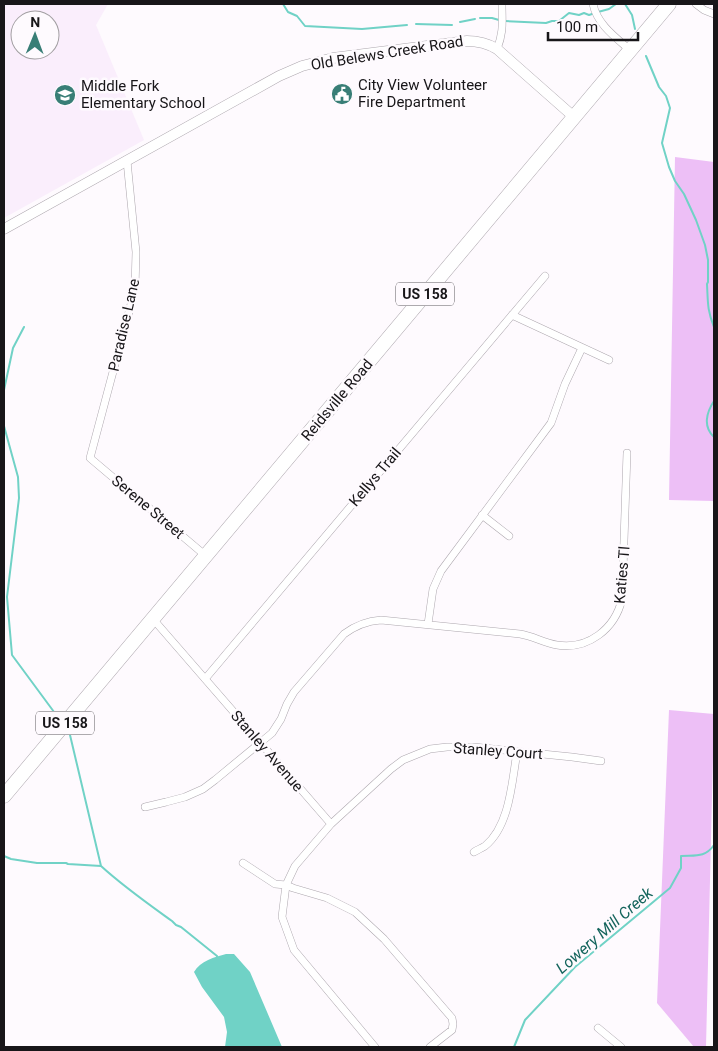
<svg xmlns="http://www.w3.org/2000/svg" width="718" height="1051" font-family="Roboto,sans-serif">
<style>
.built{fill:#faeefc;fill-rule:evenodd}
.green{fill:#edbff6}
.water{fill:#70d2c6}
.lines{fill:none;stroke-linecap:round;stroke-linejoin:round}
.stream{stroke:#70d2c6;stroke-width:2}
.street-casing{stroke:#ada7ae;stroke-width:8}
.secondary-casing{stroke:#ada7ae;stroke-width:11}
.highway-casing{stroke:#ada7ae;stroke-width:15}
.street{stroke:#fff;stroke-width:7}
.secondary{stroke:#fff;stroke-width:10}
.highway{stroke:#fff;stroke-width:14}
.labels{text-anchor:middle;stroke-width:5;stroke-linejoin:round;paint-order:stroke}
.shield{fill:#fefafe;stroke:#5d5a5e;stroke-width:1}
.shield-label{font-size:14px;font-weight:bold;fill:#181619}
.street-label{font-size:15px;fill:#181619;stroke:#fefafe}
.poi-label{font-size:15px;fill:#181619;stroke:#fefafe;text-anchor:start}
.water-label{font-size:16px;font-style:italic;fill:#15655d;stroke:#fefafe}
</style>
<rect width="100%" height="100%" fill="#fefafe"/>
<!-- built -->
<path class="built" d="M4,4H108L96,25L144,140L4,218ZM20,20H50V50H20Z"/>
<!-- green -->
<path class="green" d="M675,157L714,162V501L669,500Z
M669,710L714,714L706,1047H694L657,1003Z"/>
<!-- water -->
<path class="water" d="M226,954H234L250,972L282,1047H225L227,1032L224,1017L202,987L194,972C200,961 215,957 226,954Z"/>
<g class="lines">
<!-- stream -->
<path class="stream" d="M283,4L288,12L297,16L305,26L362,29L407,25
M625,4L632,15L635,29
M598,12L609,9L616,4
M480,18H492L499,20
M505,21L546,23L552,21H559L569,13L579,15L584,13L589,15L592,14
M460,22L475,19
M416,24L452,25
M646,56L659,87L666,96L670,108L662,143L669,167L675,181L684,194L696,220L705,245L708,260V282L707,284C708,302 707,310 714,327
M4,390L13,348L24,327
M714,401C706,413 703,427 714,437
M4,426L18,477L19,498L7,597L12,655L57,716
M70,735L101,866C124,887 147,903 172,921L176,925L181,927L217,956V959
M4,856L11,859L37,863H66L68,864L101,866
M514,1047L525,1020L575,967L670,888L681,868V856C695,855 705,858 714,845"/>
<!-- street casing -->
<g class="street-casing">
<path id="street" d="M593,4C597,24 615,37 630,50
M696,4L704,10L714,14
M497,49C504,31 502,22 502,4
M127,161L136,252L135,288L130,308L90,458L206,556
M512,315L609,360
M482,515L509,536
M153,619L331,824
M428,624L433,589L441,571L551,423L565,384L582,348
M205,679L545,276
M145,807L166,802L185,797L203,789L215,780L272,733L281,719L287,704L294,692L344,634C356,625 367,621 381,620L520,634C533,636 544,643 557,645C588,650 615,629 622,599L627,453
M474,852C477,850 482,848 485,846C510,826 512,781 517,752
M243,863L275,884L286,885L293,888L327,898L355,912L384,939L452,1018L453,1024L452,1030L430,1047
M598,1028L621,1047
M375,1047L294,950L282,917L286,885L295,866L331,824L391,769L403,760L430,749L447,747H474L572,757L601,761"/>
</g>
<!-- secondary casing -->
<g class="secondary-casing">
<path id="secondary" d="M4,229L279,76L302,66L333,58L467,41C478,41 487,43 497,49L574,117"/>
</g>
<!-- highway casing -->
<g class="highway-casing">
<path id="highway" d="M4,796L669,4"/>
</g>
<!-- street -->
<use href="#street" class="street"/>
<!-- secondary -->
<use href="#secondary" class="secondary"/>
<!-- highway -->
<use href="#highway" class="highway"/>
</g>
<!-- icons -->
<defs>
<g id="civic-disc" transform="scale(1.125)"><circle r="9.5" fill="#387e76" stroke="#fefafe"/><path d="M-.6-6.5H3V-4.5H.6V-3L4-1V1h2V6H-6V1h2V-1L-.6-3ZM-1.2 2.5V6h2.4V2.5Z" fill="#fff"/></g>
<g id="school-disc" transform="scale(1.125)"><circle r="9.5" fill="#387e76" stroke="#fefafe"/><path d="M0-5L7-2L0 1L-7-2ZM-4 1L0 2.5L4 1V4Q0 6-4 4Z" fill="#fff"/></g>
</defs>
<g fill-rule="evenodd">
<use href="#civic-disc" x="342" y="94"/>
<use href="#school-disc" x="65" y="95"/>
</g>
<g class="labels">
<!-- shield labels -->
<g class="shield">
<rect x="396" y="282.5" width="58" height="23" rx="4"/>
<rect x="36" y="711.5" width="58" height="23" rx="4"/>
</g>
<g class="shield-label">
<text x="425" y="299">US 158</text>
<text x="65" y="728">US 158</text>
</g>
<!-- street labels -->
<g class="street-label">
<text transform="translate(387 53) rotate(-9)" y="5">Old Belews Creek Road</text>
<text transform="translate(124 325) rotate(-77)" y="5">Paradise Lane</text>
<text transform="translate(337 400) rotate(-50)" y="5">Reidsville Road</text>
<text transform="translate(375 477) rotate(-50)" y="5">Kellys Trail</text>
<text transform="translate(148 507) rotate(40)" y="5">Serene Street</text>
<text transform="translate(622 575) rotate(-85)" y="5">Katies Tl</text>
<text transform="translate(267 751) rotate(49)" y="5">Stanley Avenue</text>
<text transform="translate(498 751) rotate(4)" y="5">Stanley Court</text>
</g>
<!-- poi labels -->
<g class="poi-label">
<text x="358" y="90">City View Volunteer<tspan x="358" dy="17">Fire Department</tspan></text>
<text x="81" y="91">Middle Fork<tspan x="81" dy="17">Elementary School</tspan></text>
</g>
<!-- water labels -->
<g class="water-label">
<text transform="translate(604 930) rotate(-41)" y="6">Lowery Mill Creek</text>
</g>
</g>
<!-- border -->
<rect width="718" height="1051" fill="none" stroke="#181619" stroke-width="10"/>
<!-- north arrow -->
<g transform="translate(35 35) rotate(1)"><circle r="24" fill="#fefafe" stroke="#a29fa2"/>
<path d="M0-4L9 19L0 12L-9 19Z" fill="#387e76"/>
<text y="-8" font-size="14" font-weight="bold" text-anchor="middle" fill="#181619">N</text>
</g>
<!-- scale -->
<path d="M548 32v8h90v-8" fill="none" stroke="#181619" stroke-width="2.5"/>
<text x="556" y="32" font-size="15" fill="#181619" stroke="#fefafe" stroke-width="4" paint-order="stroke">100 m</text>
</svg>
